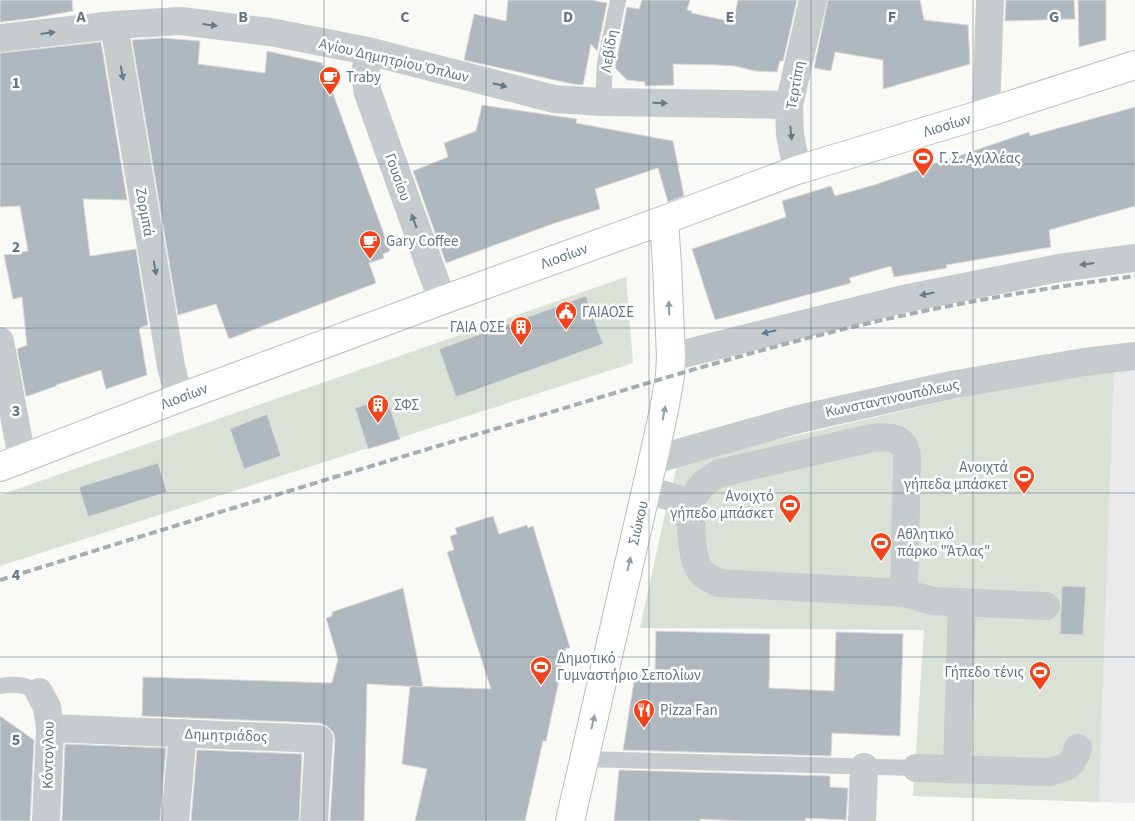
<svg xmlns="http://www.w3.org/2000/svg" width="1135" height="821" font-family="'Source Sans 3',sans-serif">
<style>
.built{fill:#e9eae9}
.green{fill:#dae1d6}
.building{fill:#aeb8be;stroke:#dadad8}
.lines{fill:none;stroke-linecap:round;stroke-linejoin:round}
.secondary-casing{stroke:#b8bec3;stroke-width:30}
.lane{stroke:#c6cbce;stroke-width:16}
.street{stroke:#c6cbce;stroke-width:28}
.secondary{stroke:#fff;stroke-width:28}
.rail{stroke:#a6aeb3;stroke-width:4;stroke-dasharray:8 4;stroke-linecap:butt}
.oneway{fill:#667a88}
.oneway2{fill:#909fa9}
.grid{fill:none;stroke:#617684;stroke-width:1;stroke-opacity:0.55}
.labels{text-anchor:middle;stroke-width:5;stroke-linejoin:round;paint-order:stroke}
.street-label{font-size:15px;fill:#617684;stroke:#fff}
.poi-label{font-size:15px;fill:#617684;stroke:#fff;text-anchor:start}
.grid-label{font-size:16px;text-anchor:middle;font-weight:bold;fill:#617684;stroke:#fff;stroke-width:5;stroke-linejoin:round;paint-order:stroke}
</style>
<rect width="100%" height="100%" fill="#f9f9f6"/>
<!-- built -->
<path class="built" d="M1135,368V803L1099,802L1114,370Z"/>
<!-- green -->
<path class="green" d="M626,277L633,363L0,566V495Z
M1114,370L1099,802L913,796L924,630L640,628L669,496L678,463L1019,384Z"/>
<!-- building -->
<path class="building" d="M0,0H72L73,11L34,18L0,22Z
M508,0H591L607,3L597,51L591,44L583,85L573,84L464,60L474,14L506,21Z
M642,0H690L687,10L692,11L691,13L733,22L738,0H797L783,61H780L777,72L755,71L735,66L717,65L673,64L674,85L645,86V82L627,80L615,68L627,7L639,9Z
M828,0H920L924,20L968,25L970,64L883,89V60L835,52L831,71L814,68Z
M1006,0H1074L1075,19L1005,21Z
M1078,0H1106V40L1079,47Z
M162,38L200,41L198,64L265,73L267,51L322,63L390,251L383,254L384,258L369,263L376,283L229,339L216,304L178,315L132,40Z
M101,42L127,200L83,199L90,256L136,249L148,325L139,328L147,375L106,389L101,370L56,385V386L28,396H26L17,349L27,345L22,297L13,299L4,255L28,251L20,206L0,207V53Z
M482,105L577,119L576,123L673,141L684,196L668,202L658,168L595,189L600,209L555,223L446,263L413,171L448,157L444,143L476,131Z
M1135,107V206L1049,230L1051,247L946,265L947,268L894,277L891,266L849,278L851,283L715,320L692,249L786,217L782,201L831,186L835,196L874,185L1029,132L1030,136Z
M586,296L603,344L456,397L439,349Z
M387,398L400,439L368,449L355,408Z
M267,414L281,456L244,469L230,429Z
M158,463L167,492L88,517L79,487Z
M493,516L499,534L527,525L528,528L533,526L570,648H566L546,741H543L525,821H415L427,769L402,764L410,686L491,689L447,552L454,550L450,536L457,534L455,528Z
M1062,586L1086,587L1083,635L1060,634Z
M403,588L423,687L367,684L364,821H330L335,740L333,732L327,726L320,723L142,716L143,677L332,683L338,659L326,618L332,616V612Z
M656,631L770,634L769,688L834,691L836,632L903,634L900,736L832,733L831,756L623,750L635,675L643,676V671H655Z
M0,716L34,740L30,821H0Z
M65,744L166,748L160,821H62Z
M197,750L302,754L299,821H191Z
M619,770L830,776V787L848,788L846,820L806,818L805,821H742L700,819V821H614Z"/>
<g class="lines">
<!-- secondary casing -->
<g class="secondary-casing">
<path id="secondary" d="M0,467L179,398L451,297L664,220L797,170L986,113L1135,65
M570,821L653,460L664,410L670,376L671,357L667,265L664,220"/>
</g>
<!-- lane -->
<path class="lane" d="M603,102L605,63L618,0
M0,686C17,683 25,685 39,692
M584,759L916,768"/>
<!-- street -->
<path class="street" d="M114,25L171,366L179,398
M0,38L114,25L181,21L270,32L368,51L554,99L603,102L789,105
M368,51L365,76L368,93L442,300
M986,113L990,0
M797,170L790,135L789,105L813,0
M0,341L22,458
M671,357L903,299L1059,268L1135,258
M653,460L799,419L951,385L1084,362L1135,356
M646,490L690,502C691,519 690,561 702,573C706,577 714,580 719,583L904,593L933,601L1046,606
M690,502C700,486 703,482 720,473L872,438C883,437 900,435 905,449C907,452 907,457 907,461L904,593
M39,692L47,707L50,728L46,821
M50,728L319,739L314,821
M916,768L1049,772C1067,767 1072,767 1078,748
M957,770L962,602
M175,821L183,733
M862,821L864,767"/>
<!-- secondary -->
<use href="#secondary" class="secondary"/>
<!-- rail -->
<path class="rail" d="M0,580C171,527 343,474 515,423C615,393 714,362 816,336C921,309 1028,290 1135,276"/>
</g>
<!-- one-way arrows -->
<defs><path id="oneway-solid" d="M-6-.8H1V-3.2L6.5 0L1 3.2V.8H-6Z" transform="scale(1.25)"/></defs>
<g class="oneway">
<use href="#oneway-solid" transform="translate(210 25) rotate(7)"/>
<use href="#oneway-solid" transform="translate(48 33) rotate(-7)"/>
<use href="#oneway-solid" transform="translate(122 73) rotate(80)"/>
<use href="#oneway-solid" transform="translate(500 85) rotate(14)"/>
<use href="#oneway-solid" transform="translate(660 103) rotate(1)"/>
<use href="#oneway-solid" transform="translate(791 133) rotate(84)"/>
<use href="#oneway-solid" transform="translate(414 221) rotate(-110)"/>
<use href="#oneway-solid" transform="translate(1087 264) rotate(173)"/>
<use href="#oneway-solid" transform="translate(155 268) rotate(80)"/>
<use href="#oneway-solid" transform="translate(927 294) rotate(169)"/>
<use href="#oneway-solid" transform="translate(769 332) rotate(166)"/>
</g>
<g class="oneway2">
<use href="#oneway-solid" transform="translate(669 308) rotate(-92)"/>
<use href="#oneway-solid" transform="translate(664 413) rotate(-79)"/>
<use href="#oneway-solid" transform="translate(629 564) rotate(-77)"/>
<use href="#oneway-solid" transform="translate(593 722) rotate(-77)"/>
</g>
<!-- grid -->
<path class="grid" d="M162,0V821M324,0V821M486,0V821M649,0V821M811,0V821M973,0V821M0,164H1135M0,328H1135M0,493H1135M0,657H1135"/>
<!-- icons -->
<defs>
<g id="cafe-pin" transform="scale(1.125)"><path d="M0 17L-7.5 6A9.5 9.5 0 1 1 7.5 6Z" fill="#f3431b" stroke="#fff"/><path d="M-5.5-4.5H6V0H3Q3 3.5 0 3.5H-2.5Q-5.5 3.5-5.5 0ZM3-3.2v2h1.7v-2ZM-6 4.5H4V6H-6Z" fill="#fff"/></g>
<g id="stadium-pin" transform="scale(1.125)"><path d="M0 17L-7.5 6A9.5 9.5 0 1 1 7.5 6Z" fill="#f3431b" stroke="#fff"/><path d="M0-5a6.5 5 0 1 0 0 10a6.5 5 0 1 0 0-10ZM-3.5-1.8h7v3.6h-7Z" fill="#fff"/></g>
<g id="civic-pin" transform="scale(1.125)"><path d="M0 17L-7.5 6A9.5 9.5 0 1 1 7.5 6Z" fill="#f3431b" stroke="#fff"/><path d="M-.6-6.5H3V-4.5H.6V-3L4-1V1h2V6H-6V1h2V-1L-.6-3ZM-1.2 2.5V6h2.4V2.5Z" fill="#fff"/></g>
<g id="building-pin" transform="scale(1.125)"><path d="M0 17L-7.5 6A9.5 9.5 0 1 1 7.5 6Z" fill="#f3431b" stroke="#fff"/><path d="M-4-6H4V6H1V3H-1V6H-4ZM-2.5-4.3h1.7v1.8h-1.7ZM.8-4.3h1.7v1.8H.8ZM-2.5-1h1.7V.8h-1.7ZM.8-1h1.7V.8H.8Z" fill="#fff"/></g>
<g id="restaurant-pin" transform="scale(1.125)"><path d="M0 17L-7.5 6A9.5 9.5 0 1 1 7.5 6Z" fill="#f3431b" stroke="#fff"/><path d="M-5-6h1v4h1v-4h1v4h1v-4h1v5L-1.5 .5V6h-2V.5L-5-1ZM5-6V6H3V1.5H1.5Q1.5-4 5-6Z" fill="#fff"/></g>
</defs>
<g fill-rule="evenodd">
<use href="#cafe-pin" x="330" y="77"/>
<use href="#stadium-pin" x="923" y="158"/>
<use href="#cafe-pin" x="370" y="241"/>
<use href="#civic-pin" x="566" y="312"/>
<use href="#building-pin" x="521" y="327"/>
<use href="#building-pin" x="378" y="405"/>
<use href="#stadium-pin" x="1024" y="476"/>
<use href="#stadium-pin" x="790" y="505"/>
<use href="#stadium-pin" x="881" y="543"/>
<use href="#stadium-pin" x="541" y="667"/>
<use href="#stadium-pin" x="1040" y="672"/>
<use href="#restaurant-pin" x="644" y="710"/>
</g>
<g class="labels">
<!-- street labels -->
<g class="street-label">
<text transform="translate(609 51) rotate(-81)" y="5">Λεβίδη</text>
<text transform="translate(394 60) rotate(13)" y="5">Αγίου Δημητρίου Όπλων</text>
<text transform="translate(795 85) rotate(-80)" y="5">Τερτίπη</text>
<text transform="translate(947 125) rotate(-17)" y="5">Λιοσίων</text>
<text transform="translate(398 177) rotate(70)" y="5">Γουσίου</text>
<text transform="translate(145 212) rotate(80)" y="5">Ζορμπά</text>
<text transform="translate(564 256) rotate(-20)" y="5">Λιοσίων</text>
<text transform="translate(184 396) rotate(-21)" y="5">Λιοσίων</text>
<text transform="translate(892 398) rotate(-12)" y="5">Κωνσταντινουπόλεως</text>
<text transform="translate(638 523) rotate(-77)" y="5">Σιώκου</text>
<text transform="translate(226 735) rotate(2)" y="5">Δημητριάδος</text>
<text transform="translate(48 755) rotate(-89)" y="5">Κόντογλου</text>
</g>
<!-- poi labels -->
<g class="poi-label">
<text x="346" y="82">Traby</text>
<text x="939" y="163">Γ. Σ. Αχιλλέας</text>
<text x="386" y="246">Gary Coffee</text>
<text x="582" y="317">ΓΑΙΑΟΣΕ</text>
<text x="505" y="332" text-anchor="end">ΓΑΙΑ ΟΣΕ</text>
<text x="394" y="410">ΣΦΣ</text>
<text x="1008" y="472" text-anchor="end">Ανοιχτά<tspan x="1008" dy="17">γήπεδα μπάσκετ</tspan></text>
<text x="774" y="501" text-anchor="end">Ανοιχτό<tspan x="774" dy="17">γήπεδο μπάσκετ</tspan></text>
<text x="897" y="539">Αθλητικό<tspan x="897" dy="17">πάρκο "Άτλας"</tspan></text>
<text x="557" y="663">Δημοτικό<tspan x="557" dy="17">Γυμναστήριο Σεπολίων</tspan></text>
<text x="1024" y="677" text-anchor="end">Γήπεδο τένις</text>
<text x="660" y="715">Pizza Fan</text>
</g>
</g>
<g class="grid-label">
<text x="81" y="22">A</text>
<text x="243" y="22">B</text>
<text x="405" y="22">C</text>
<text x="568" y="22">D</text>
<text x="730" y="22">E</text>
<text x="892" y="22">F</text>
<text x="1054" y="22">G</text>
<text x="16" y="88">1</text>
<text x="16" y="252">2</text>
<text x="16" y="416">3</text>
<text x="16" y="580">4</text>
<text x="16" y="745">5</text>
</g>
</svg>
